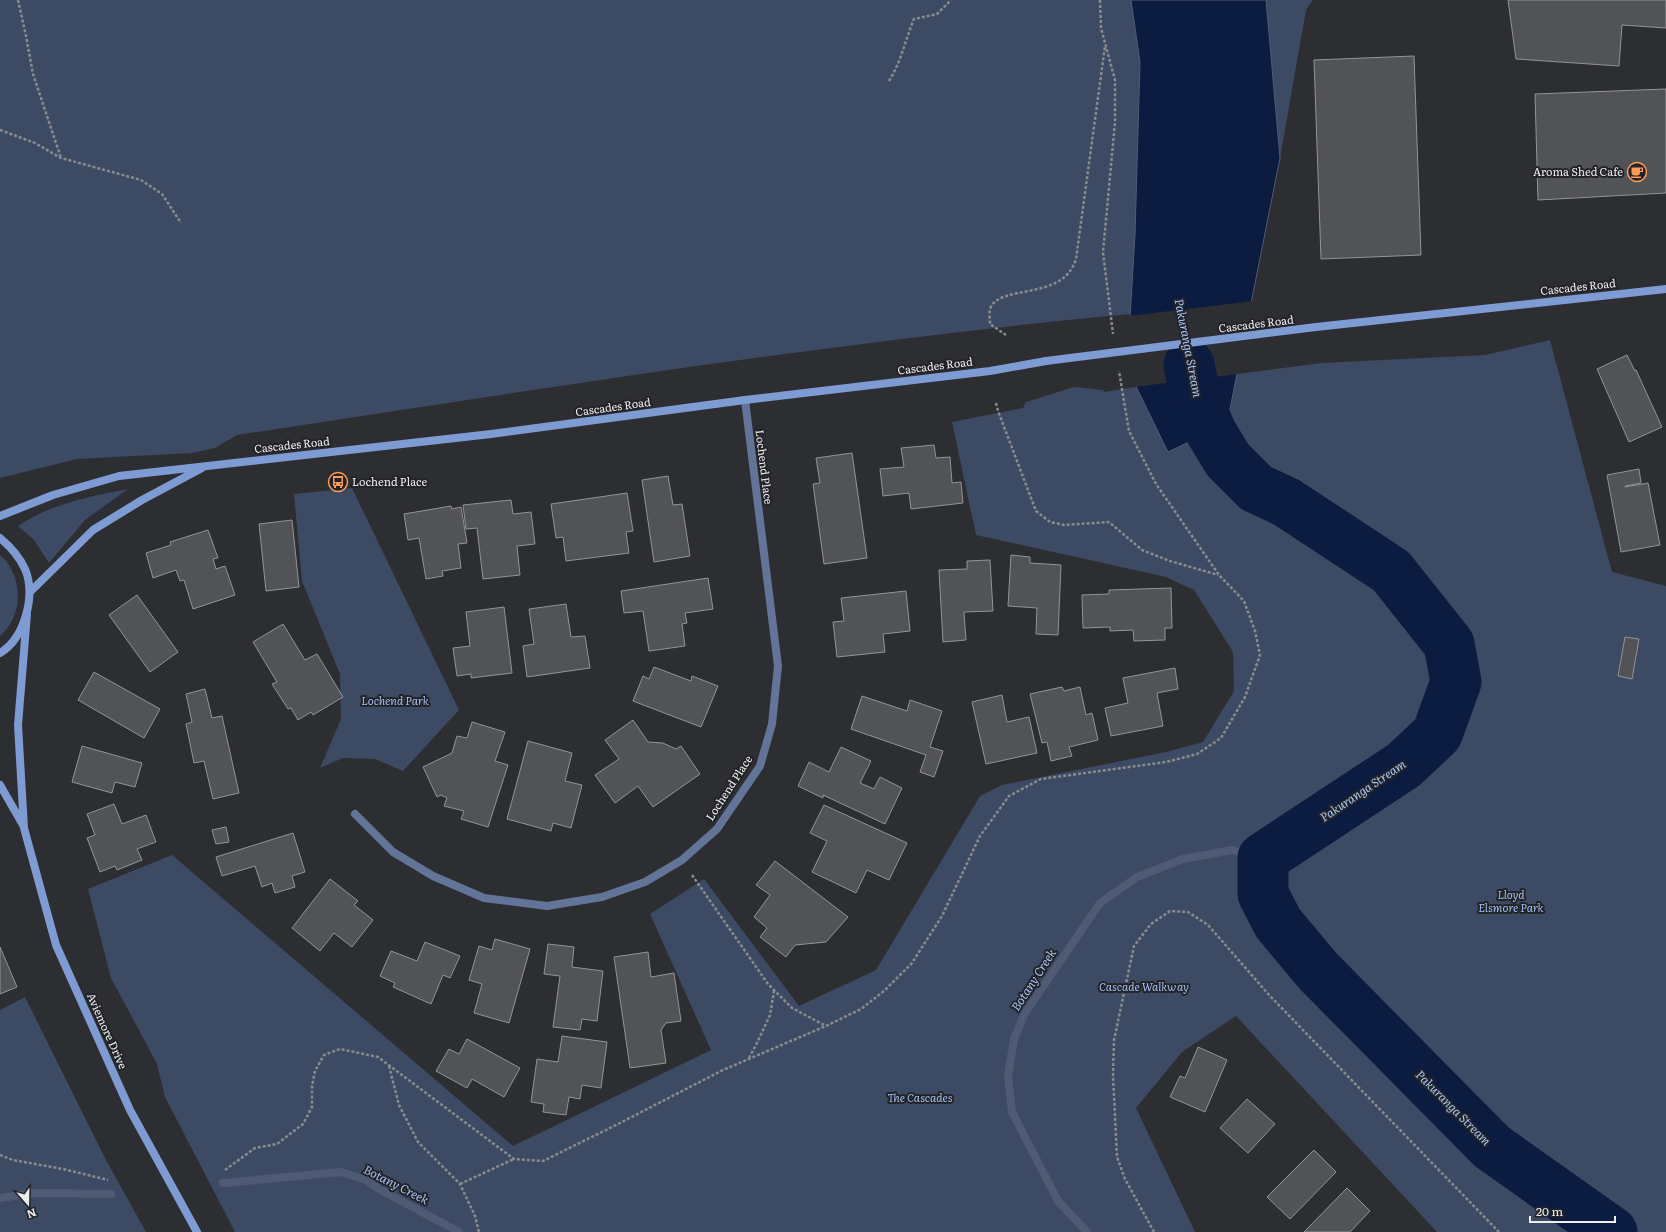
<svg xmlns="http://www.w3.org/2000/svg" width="1666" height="1232" font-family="Literata,serif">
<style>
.green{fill:#3c4a64}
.water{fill:#0c1c40;stroke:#4f5b74}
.pier{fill:#2d2e31}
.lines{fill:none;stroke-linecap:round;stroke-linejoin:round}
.stream{stroke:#4f5b74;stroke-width:8}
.river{stroke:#0c1c40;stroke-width:51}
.building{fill:#515356;stroke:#929497}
.path{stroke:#8a8b8d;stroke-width:2.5;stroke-dasharray:3 2;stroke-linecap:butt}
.street{stroke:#627497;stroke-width:8}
.secondary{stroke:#7e9bd3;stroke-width:8}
.secondary-bridge{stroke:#7e9bd3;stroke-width:8}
.labels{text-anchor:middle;stroke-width:4;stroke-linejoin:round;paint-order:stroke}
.poi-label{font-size:11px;fill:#ecedef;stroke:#232427;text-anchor:end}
.street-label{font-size:11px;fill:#ecedef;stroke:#232427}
.park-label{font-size:11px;font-style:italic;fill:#a2bef3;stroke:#232427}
.water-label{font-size:12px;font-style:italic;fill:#a8c4f9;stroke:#232427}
</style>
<rect width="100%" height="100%" fill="#2d2e31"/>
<!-- green -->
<path class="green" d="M0,0H1313L1306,10L1280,158L1237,374L1321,363L1485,355L1550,340L1612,572L1666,586V1232H1437L1236,1016L1182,1052L1136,1108L1195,1232H235L165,1097L157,1064L111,978L88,889L172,855L513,1146L711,1050L650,914L704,879L799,1006L876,970L980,796L1002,785L1166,752L1203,742L1234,691L1233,652L1194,590L1166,577L976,535L952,422L1023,408L1026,402L1074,387L1103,390L1104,392L1136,387L1127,368L1130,314C831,342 534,390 237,435L215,448L192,453L77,459L0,478Z
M352,488L459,710L403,771L375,759L343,758L320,768L341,719L340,674L302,581L294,494Z
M128,489L85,520L49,563L34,540L18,526C50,504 91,496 128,489Z
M0,555C3,558 8,562 10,567C23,589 20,619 0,636Z
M25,997L105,1158L146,1232H0V1010Z"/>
<!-- water -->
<path class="water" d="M1131,0H1266L1280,158L1227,424L1168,452L1127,368L1135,235L1140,62Z"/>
<!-- pier -->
<path class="pier" d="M1254,301L1239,374L1134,387L1125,368L1128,316Z"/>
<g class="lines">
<!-- stream -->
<path class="stream" d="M223,1183L341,1172L366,1180L379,1189L459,1232
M0,1198L34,1193L111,1194
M1087,1232L1058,1201L1012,1112L1008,1075L1014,1039L1025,1013L1100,903L1137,877L1183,859L1232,850L1263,858"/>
<!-- river -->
<path class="river" d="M1189,365L1195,394L1211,432L1228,460L1256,488L1286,502L1391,571L1449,644L1456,682L1437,734L1404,765L1263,858V894L1278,923L1318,971L1492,1147L1612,1232"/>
</g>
<!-- building -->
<path class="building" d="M1508,0H1666V28L1622,25L1619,66L1516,59Z
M1414,56L1421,255L1321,259L1314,60Z
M1666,89V193L1538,200L1535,94Z
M1627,355L1635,371L1636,370L1662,427L1629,442L1597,369Z
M934,445L936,458L950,457L952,483L961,482L963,503L911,509L909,493L883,496L880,469L904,467L901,448Z
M852,453L867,558L824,564L813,484L820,483L816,458Z
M1639,469L1641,483L1625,486V487L1648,483L1660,545L1621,552L1607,475Z
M668,476L673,505L682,504L690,556L654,562L642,480Z
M627,493L633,531L626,532L629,553L566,561L563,537L556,538L551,504Z
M511,500L513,514L531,512L535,544L517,546L520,575L483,579L477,528L466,529L463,505Z
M451,506L452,509L461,507L467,543L458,544L461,568L442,571L443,576L426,579L419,538L408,540L404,514Z
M292,520L299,587L266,591L259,524Z
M208,530L218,558L213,559L216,569L225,566L235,595L193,609L184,580L180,581L176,570L153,578L146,553L171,545L170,542Z
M1011,555L1030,557V563L1061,565L1058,635L1036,634L1037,608L1008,606Z
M990,560L993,611L964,612L966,640L943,642L939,570L967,569V561Z
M708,578L713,609L685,613L687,623L682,624L685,646L649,651L643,611L624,613L621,591Z
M1171,588L1172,628H1165V640L1134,641L1133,630L1110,631V627L1083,628L1082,595L1109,594V590Z
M906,591L910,631L883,634L885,652L837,657L833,622L844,621L841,598Z
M137,595L178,652L150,672L109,615Z
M566,604L571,637L585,636L590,668L527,677L523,646L534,644L529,609Z
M504,607L512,673L471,678V674L457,676L453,648L470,646L466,612Z
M283,624L305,660L317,654L343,697L313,715L311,712L298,720L291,708L288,709L272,684L277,682L253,642Z
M1625,637L1639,639L1632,679L1618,676Z
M654,667L691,681L692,676L718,686L701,727L633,701L643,676L649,679Z
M1175,668L1178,689L1157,693L1163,726L1111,736L1105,708L1128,703L1123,678Z
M94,672L160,709L144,738L78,700Z
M1062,687L1064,691L1080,687L1086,715L1092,713L1098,740L1069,747L1072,756L1051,761L1047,742L1042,743L1030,694Z
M205,689L212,718L222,716L239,793L213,799L204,761L194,763L186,724L192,722L186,694Z
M1002,695L1007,722L1029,717L1037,753L986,764L972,702Z
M862,696L907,711L910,700L942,711L930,747L943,751L934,777L920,772L926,755L851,729Z
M633,720L648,742L663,743L676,749L681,746L700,774L653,807L638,786L615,803L595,775L619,759L605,740Z
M472,722L505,732L495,761L508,765L488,827L461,819L464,811L444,806L447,798L441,795L437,797L423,767L452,753L457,736L467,738Z
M528,741L572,753L565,781L582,785L571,828L553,823L551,831L507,819Z
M82,746L142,763L135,787L115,782L112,793L72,782Z
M841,747L871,761L860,783L874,789L880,777L902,788L885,824L823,795V798L798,786L809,762L829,772Z
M114,804L122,824L146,815L156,842L137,849L142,860L117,870L115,866L100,872L87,838L95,835L87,814Z
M824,805L907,843L889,880L867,870L856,893L812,872L827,841L810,833Z
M226,827L229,842L216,844L212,830Z
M293,833L305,872L292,876L295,887L275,893L272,883L262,887L255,866L222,876L216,857Z
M775,861L848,917L826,942L795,945L786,957L760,937L767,928L754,917L770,895L756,885Z
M330,879L358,901L354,905L373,920L352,947L334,933L320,951L292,928Z
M495,939L530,949L509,1023L474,1013L482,984L469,980L479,946L492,950Z
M425,942L460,956L450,978L443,975L431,1004L393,987L395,983L380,976L391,951L417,961Z
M548,944L574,947L572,967L603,971L597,1021L582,1019L580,1030L553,1027L560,976L544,974Z
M0,947L17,987L0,994Z
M648,952L651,977L674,973L681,1021L666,1023L661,1030L666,1063L630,1068L614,957Z
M562,1036L607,1042L601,1088L582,1085L580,1099L569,1097L566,1115L543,1112L544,1104L531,1102L537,1059L558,1062Z
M467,1039L520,1068L504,1097L472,1079L467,1088L436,1071L449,1049L459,1054Z
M1198,1047L1227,1060L1205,1112L1170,1097L1180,1076L1185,1078Z
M1247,1099L1275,1124L1248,1153L1220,1128Z
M1314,1150L1336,1172L1290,1219L1267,1197Z
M1347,1188L1370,1211L1350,1232H1304Z"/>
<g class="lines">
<!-- path -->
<path class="path" d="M18,0L26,36L33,74L61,158
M1100,0L1101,28L1115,80V122L1103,252L1113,334
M889,81C902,60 905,40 914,19L937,14L951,0
M0,130L35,143L61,158L141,180L162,194L181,223
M1006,335L990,324C990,320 989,314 990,309C999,283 1063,302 1076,259L1105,46
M996,403L998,411L1036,511L1050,522L1064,525L1109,522L1142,550L1170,561L1218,575
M692,875L768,984L792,1008L826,1026
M749,1058L756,1045L770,1015L774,991
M389,1066L399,1105L418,1142L460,1184L475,1216L479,1232
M0,1155L13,1160L63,1169L108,1180
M225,1170L255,1148L277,1144L303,1124L312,1107V1086L315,1071L324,1055L340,1049L378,1057L514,1159L543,1161L616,1125L723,1070L826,1026L861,1009L884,991L912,963L942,916L980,836L1009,796L1041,779L1166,762L1197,754L1221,738L1245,697L1260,655L1255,631L1244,601L1219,575L1156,484L1129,431L1119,371
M460,1184L514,1159
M1154,1232L1125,1179L1117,1157L1113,1075L1114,1040L1134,946L1151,924L1170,911L1188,912L1208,925L1270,996L1499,1232"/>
<!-- street -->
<path class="street" d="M355,814L393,852L433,876L484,898L547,906L602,897L645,882L682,860L717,829L760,766L772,724L778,666L745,400"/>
<!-- secondary -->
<path class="secondary" d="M1316,327L1666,289
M0,516L53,495L119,476L491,434L745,400L990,371L1046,361
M0,538C11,547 19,556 25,569C36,595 25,638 0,653
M30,592L93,530L142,500L202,468
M27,614L18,725L24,828L56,945L130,1110L197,1232
M0,785L23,825"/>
<!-- secondary-bridge -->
<path class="secondary-bridge" d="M1046,361L1316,327"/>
</g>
<!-- icons -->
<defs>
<g id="cafe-ring" transform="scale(1)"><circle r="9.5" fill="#232427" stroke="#fe9b58" stroke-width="1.5"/><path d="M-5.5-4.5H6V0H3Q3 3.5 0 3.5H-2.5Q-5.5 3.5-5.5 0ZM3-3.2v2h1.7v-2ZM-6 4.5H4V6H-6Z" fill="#fe9b58"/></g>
<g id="bus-ring" transform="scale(1)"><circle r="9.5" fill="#232427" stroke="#fe9b58" stroke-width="1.5"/><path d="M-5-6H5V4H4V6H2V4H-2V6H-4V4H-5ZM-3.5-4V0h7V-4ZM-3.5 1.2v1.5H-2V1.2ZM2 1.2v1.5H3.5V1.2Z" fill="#fe9b58"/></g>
</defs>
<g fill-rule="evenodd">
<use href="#cafe-ring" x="1637" y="172"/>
<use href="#bus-ring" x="338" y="482"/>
</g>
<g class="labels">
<!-- poi labels -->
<g class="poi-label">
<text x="1623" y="176">Aroma Shed Cafe</text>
<text x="352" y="486" text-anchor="start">Lochend Place</text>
</g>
<!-- street labels -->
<g class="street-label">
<text transform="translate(1578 287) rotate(-6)" y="4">Cascades Road</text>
<text transform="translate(1256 324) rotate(-7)" y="4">Cascades Road</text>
<text transform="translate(935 366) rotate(-7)" y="4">Cascades Road</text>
<text transform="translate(613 407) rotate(-8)" y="4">Cascades Road</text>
<text transform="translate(292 445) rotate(-6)" y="4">Cascades Road</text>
<text transform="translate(764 467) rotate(83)" y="4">Lochend Place</text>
<text transform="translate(729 788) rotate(-57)" y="4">Lochend Place</text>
<text transform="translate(107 1031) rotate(66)" y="4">Aviemore Drive</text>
</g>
<!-- park labels -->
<g class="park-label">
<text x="395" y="705">Lochend Park</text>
<text x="1511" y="899">Lloyd<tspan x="1511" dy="13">Elsmore Park</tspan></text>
<text x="1144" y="991">Cascade Walkway</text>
<text x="920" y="1102">The Cascades</text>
</g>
<!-- water labels -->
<g class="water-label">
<text transform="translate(1188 348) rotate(79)" y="4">Pakuranga Stream</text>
<text transform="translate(1363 791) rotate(-34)" y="4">Pakuranga Stream</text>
<text transform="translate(1034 980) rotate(-57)" y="4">Botany Creek</text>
<text transform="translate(1453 1108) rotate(45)" y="4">Pakuranga Stream</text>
<text transform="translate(396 1185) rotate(27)" y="4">Botany Creek</text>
</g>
</g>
<!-- north arrow -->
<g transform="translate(28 1204) rotate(160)" stroke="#232427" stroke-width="3" paint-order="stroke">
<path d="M0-3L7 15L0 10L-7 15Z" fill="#ecedef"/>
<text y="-6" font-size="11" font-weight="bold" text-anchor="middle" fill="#ecedef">N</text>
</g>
<!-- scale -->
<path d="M1530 1216v6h85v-6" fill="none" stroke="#ecedef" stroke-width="2"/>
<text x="1536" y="1216" font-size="12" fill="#ecedef" stroke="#232427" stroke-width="3" paint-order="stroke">20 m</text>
</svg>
